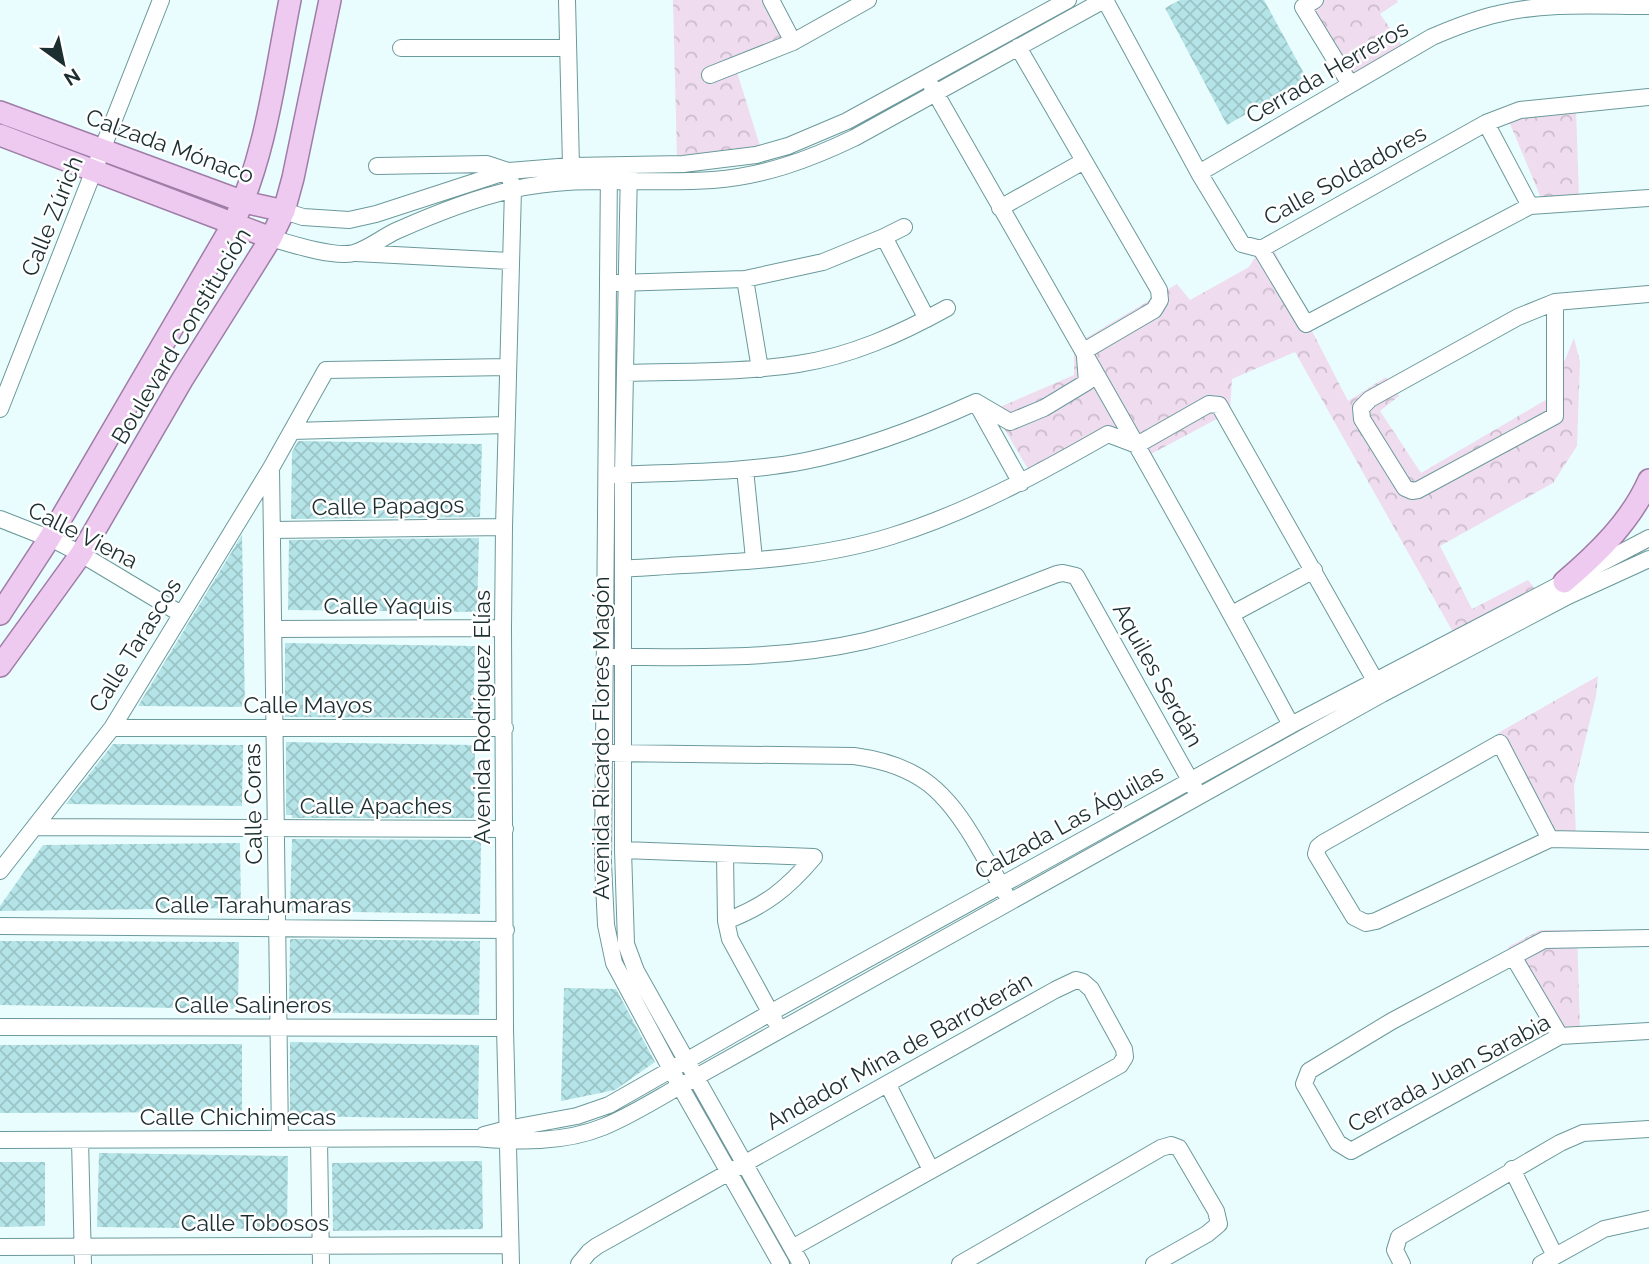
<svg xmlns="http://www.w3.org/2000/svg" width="1649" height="1264" font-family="Raleway,sans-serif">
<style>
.park{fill:url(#park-crowns)}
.building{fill:url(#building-cross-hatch)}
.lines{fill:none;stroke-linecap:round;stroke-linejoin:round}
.minor-casing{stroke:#6b999b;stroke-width:18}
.major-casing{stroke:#9e7da6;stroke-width:24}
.minor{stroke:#fff;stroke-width:16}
.major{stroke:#efcaf0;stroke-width:21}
.labels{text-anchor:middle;stroke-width:5;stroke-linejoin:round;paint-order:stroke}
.street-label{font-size:23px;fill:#1c2f30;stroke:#fff}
</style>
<defs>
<pattern id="park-crowns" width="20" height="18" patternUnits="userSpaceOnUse" patternTransform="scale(1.75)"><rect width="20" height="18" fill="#efdcef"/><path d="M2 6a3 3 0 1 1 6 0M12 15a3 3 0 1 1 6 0" fill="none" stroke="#ccbdcd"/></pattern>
<pattern id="building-cross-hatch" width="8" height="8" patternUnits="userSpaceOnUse" patternTransform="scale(1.75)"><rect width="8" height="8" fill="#b4e4e7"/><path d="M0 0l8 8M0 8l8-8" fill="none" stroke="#9ac4c6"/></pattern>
</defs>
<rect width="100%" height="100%" fill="#eafdfe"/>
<!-- park -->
<path class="park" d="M673,0H779L803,45L736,69L761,149L677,160Z
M1322,0H1397L1398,2L1380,14L1404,48L1352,80L1306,9Z
M1576,109L1579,198H1541L1508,119Z
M1267,237L1314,326L1312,331L1348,401L1386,377L1399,396L1380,411L1421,473L1549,398L1574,338L1580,362L1577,446L1553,483L1440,546L1472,609L1528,580L1537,591L1454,634L1295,352L1232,379L1230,412L1151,454L1106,439L1034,479L993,410L1074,375V345L1177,284L1190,300L1249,267Z
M1598,676L1596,696L1574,786L1576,835H1553L1498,733Z
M1540,930H1577L1580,1031L1555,1034L1508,947Z"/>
<!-- building -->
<path class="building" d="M1180,0H1264L1307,79L1227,125L1165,8Z
M298,441L482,444L480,517L291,519L292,452Z
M242,535L245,707L138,706Z
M479,538L477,612L288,610L289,540Z
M285,643L475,646L473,718L285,717Z
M286,742L475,745L474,818H292V815H286Z
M113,744L243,745L242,806L66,804Z
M292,839L481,840L480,914L290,911Z
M240,843L241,908L0,911V906L43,845Z
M290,939L480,941L479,1015L289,1012Z
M0,941L239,942L238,1009L0,1005Z
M564,988L616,989L655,1062L615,1090L561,1101Z
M290,1042L479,1045L478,1119L290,1116Z
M242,1044V1112L0,1113V1045Z
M99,1153L288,1156L287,1229L97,1227Z
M482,1161L483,1229L333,1231L332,1163Z
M0,1162H45V1226L0,1227Z"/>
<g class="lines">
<!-- minor casing -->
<g class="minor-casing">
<path id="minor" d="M567,0L571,166L569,175
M771,0L793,42
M1105,0L1199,173L1242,244L1261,249
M1315,0L1303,7L1350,84
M1018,47L1159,290L1160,300L1154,310L1084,351
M401,48H567
M710,75L793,42L868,0
M932,87C1053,299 1176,510 1291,725
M1486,123L1530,206
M377,166L487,164L508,171L513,189L504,527L503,628L505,1028L511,1264
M609,166L603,863L606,925L614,963L680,1086L781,1264
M629,167L623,475V850L626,944L636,971L801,1264
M1199,173L1432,37C1453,28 1475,19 1498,14C1546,2 1600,6 1649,6
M1000,208L1084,161
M284,211L303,217L349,220L376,214L508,171L571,166L683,164L756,155L788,146L847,121L1068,0
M884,237L927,319
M271,238C291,244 334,258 354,253C368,249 383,237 396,231C434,214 471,199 511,190C578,174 645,185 713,180C764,176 808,160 854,138L1104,0
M1261,249L1306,324L1530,206L1649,198
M1261,249L1486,123L1520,110L1649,97
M356,253L510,261
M745,279L760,369
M617,283L745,279L823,262L884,237L904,227
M1555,302V416L1418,490L1412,491L1405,488L1362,419L1361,408L1370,399L1518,317L1555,302L1649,294
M626,373C683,371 741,373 798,364C851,356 900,334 947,308
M976,402L1010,422L1044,408L1087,382L1085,357
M977,404L1021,483
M0,409L161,0
M292,431L506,425
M1137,445L1209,404L1219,405L1380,689
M271,468L280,1139
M745,469L754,559
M614,475C678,472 743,473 805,461C865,449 921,427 976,402
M0,519L56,541L81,554L181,614
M272,530L504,527
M623,569C712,562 806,563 892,536C969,512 1038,474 1108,434L1137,445
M1232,614L1314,570
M273,629L503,628
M614,657C698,657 782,660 865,641C931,625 994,598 1057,574L1063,573L1076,576L1195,789
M112,728H505
M613,753L854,756C920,765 946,791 978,846C987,862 997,877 1005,893
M36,827L505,829
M1550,839L1500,743L1323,843L1318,847L1316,854L1354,917L1366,923L1376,921L1550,839L1649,841
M623,850L814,857
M725,854L726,921L730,939L775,1021
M0,871L112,728L271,468L326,370L508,367
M726,921C765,906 787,889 814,857
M0,926L506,930
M1649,938L1544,940L1392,1021L1309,1071L1304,1084L1338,1143L1351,1151L1560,1036L1649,1031
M1514,958L1560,1036
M0,1027L505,1028
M888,1085L931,1170
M484,1135L507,1129L577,1116L609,1105L770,1013L1291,725L1649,538
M0,1140L475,1138C517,1142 564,1143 603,1127C630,1116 655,1100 680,1086L1382,694L1568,596L1649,559
M80,1140L83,1264
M319,1140L321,1264
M1512,1169L1555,1256
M0,1247L510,1245
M579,1264L589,1252L597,1246L1055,990L1076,980L1083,982L1091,989L1124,1049L1125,1057L1120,1065L792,1248
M960,1264L1161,1148L1171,1145L1179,1148L1216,1211L1219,1224L1207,1234L1154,1264
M1402,1264L1395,1250L1399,1237L1560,1143L1583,1133L1649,1129
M1541,1264L1604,1229L1649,1219"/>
</g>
<!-- major casing -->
<g class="major-casing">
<path id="major" d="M0,112L244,202L284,211
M0,135L271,238
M1564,582C1598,553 1631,521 1649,480
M0,614L49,539L233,224C266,155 275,75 290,0
M0,666L81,554L182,380L271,238L284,211L293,178L330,0"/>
</g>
<!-- minor -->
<use href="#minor" class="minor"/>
<!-- major -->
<use href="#major" class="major"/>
</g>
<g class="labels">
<!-- street labels -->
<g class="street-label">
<text transform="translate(1327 72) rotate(-30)" y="8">Cerrada Herreros</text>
<text transform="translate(170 146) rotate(20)" y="8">Calzada Mónaco</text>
<text transform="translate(1345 175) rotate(-29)" y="8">Calle Soldadores</text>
<text transform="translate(52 216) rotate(-68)" y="8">Calle Zúrich</text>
<text transform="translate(181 336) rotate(-59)" y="8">Boulevard Constitución</text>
<text transform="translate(388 506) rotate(-1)" y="8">Calle Papagos</text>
<text transform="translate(83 535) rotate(27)" y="8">Calle Viena</text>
<text x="388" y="614">Calle Yaquis</text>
<text transform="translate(135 645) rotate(-58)" y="8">Calle Tarascos</text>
<text transform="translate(1158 675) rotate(61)" y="8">Aquiles Serdán</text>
<text x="308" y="713">Calle Mayos</text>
<text transform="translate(482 717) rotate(-90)" y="8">Avenida Rodríguez Elías</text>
<text transform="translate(601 738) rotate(-90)" y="8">Avenida Ricardo Flores Magón</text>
<text transform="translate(253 804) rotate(-91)" y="8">Calle Coras</text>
<text x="376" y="814">Calle Apaches</text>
<text transform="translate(1069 822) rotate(-29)" y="8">Calzada Las Águilas</text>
<text x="253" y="913">Calle Tarahumaras</text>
<text x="253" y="1013">Calle Salineros</text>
<text transform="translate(899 1051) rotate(-29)" y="8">Andador Mina de Barroterán</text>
<text transform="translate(1449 1073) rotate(-28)" y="8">Cerrada Juan Sarabia</text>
<text x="238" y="1125">Calle Chichimecas</text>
<text x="255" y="1231">Calle Tobosos</text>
</g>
</g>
<!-- north arrow -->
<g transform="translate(63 63) rotate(147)" stroke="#ffffff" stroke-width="5" paint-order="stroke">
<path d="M0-5L12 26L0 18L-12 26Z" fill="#1c2f30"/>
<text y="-10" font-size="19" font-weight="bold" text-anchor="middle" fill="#1c2f30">N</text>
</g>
</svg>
